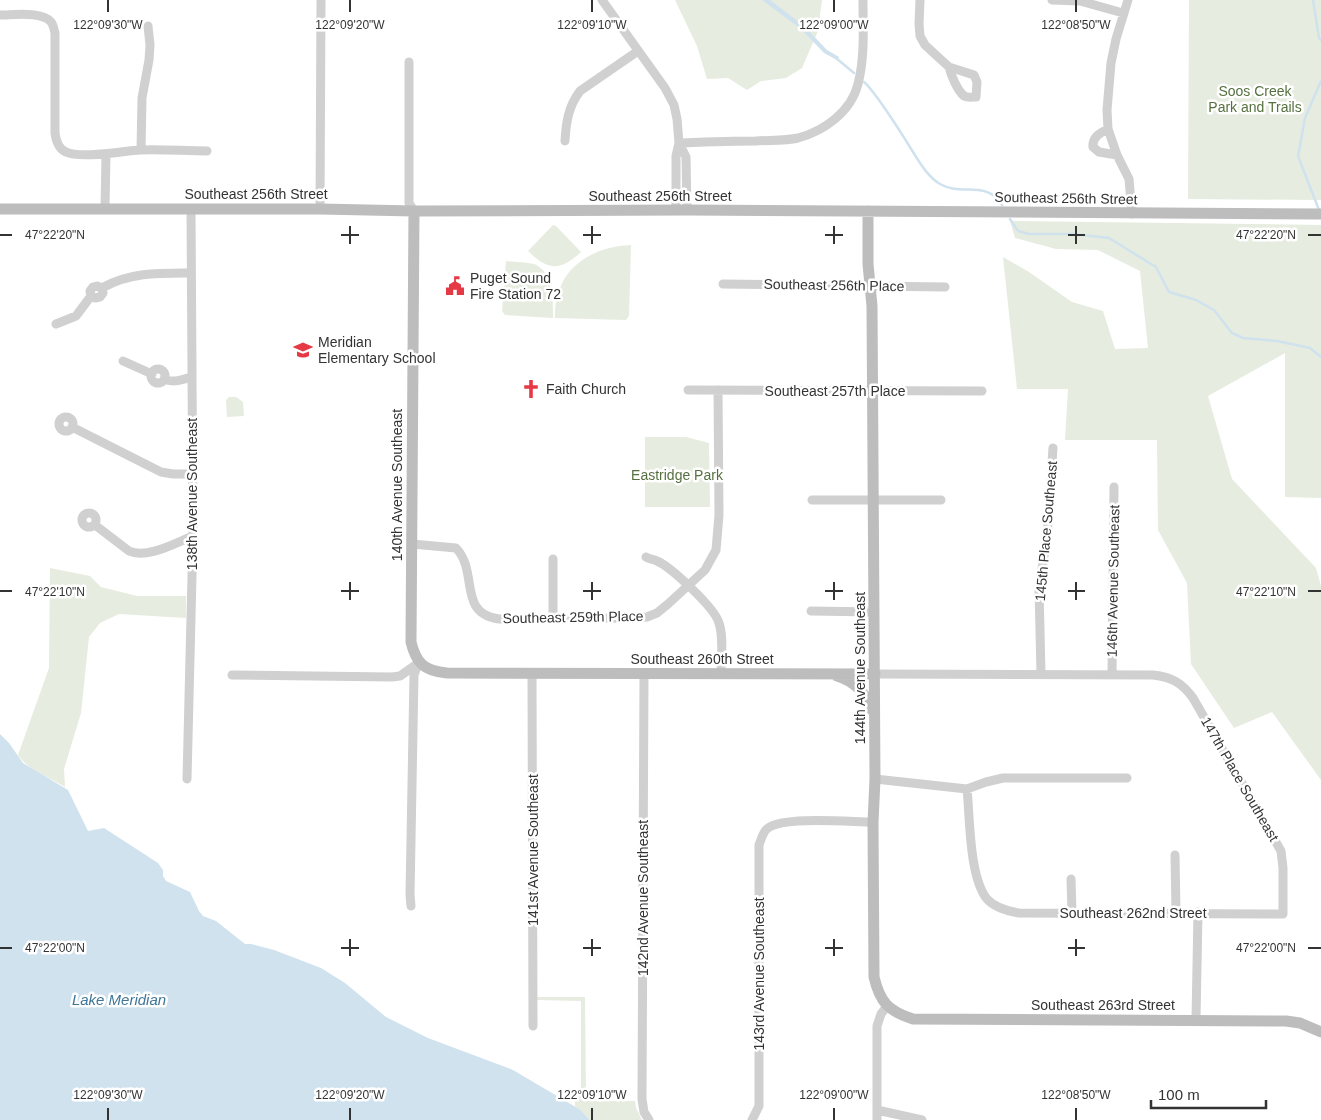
<svg xmlns="http://www.w3.org/2000/svg" width="1321" height="1120" font-family="Helvetica,sans-serif">
<style>
.green{fill:#e6ecdf}
.water{fill:#cfe2ee}
.lines{fill:none;stroke-linecap:round;stroke-linejoin:round}
.stream{stroke:#cfe2ee;stroke-width:2.5}
.street{stroke:#d0d0d0;stroke-width:9}
.secondary{stroke:#bdbdbd;stroke-width:11}
.ticks{fill:none;stroke:#333;stroke-width:2}
.labels{text-anchor:middle;stroke-width:5;stroke-linejoin:round;paint-order:stroke}
.park-label{font-size:14px;fill:#56703f;stroke:#fff}
.street-label{font-size:14px;fill:#333;stroke:#fff}
.poi-label{font-size:14px;fill:#333;stroke:#fff;text-anchor:start}
.water-label{font-size:15px;font-style:italic;fill:#3f7597;stroke:#fff}
.ticks-label{font-size:12px;text-anchor:middle;fill:#333;stroke:#fff;stroke-width:5;stroke-linejoin:round;paint-order:stroke}
</style>
<rect width="100%" height="100%" fill="#fff"/>
<!-- green -->
<path class="green" d="M675,0H822L818,31L802,68L786,78L761,81L747,90L728,78L707,79L697,46Z
M1189,0H1321V200L1188,199Z
M1010,221L1321,225V498L1285,497V353L1208,396L1232,479L1316,568L1321,586V780L1272,712L1234,728L1191,664L1187,583L1158,530L1157,440H1065L1068,389H1017L1003,257L1029,272L1072,302L1103,311L1115,349L1148,348L1140,271L1098,250L1056,249L1015,238Z
M553,225L556,226L581,252C561,271 548,271 528,251Z
M631,245L629,316L626,320L555,318C554,271 588,247 631,245Z
M506,261C515,262 526,262 534,264C554,272 553,301 553,318L505,315L502,311Z
M229,397H236L243,402L244,416L227,417L226,400Z
M645,437H686L709,443L710,507H645Z
M50,568L90,576L101,587L137,596H186V618L119,614L100,623L89,637L81,713L64,769L65,787C49,777 28,770 18,755L49,668Z
M537,997H585L586,1101H635L636,1108L642,1120H590L575,1106V1095H581V1001L537,1000Z"/>
<!-- water -->
<path class="water" d="M762,0H770L804,26L827,50L839,57L837,60L824,53L801,29Z
M0,734L9,743L23,763L68,790L88,831L104,828L158,863L163,870V876L166,881L190,892L199,911L203,916L216,921L245,944H251L274,950L321,968L345,983L386,1017L428,1038L513,1070L579,1109L590,1120H0Z"/>
<g class="lines">
<!-- stream -->
<path class="stream" d="M1313,0L1319,38L1321,40
M836,58L854,73
M864,82C870,87 874,94 879,100C891,117 902,134 913,152C920,163 928,177 940,184C962,197 986,179 1002,205
M1319,210L1298,156L1305,118L1321,81
M1010,219L1018,231L1029,234H1073L1109,238L1156,267L1169,292L1196,300L1214,310L1232,333L1243,338L1277,341L1310,348L1321,357"/>
<!-- street -->
<path class="street" d="M602,0L665,88L674,105L677,119L679,143L676,156V210
M920,0L919,24L920,36L925,45L949,67L974,75L977,82L976,97C972,97 968,98 964,96C957,90 951,75 949,67
M1052,0L1080,1L1123,13
M1128,0L1116,39L1111,63L1107,110L1108,129L1117,155L1129,179L1132,214
M0,15C13,15 42,11 51,22C53,24 54,29 55,33V133C56,141 59,149 66,152C81,159 123,151 140,150C162,149 185,151 207,151
M409,62V203L414,211
M1108,129C1100,133 1092,137 1093,147L1099,152L1117,155
M565,141C566,123 568,107 580,91L638,51
M679,143C705,142 730,141 756,141C769,140 785,141 798,138C824,131 851,112 858,84C865,57 863,28 863,0
M679,143L686,157L687,210
M141,150L142,98L149,60L150,45L148,26
M105,209L106,154
M320,209L321,0
M723,284L945,287
M102,288C130,272 160,273 191,273
M56,324L76,316L91,296L90,291L93,287L97,286L102,288L103,293L100,297L95,298L91,296
M123,361L152,374
M151 376a7 7 0 1 1 14 0a7 7 0 1 1-14 0Z
M164,379C173,383 182,380 191,377
M688,390L982,391
M59 424a7 7 0 1 1 14 0a7 7 0 1 1-14 0Z
M72,427L161,472L173,474H192
M812,500H941
M82 520a7 7 0 1 1 14 0a7 7 0 1 1-14 0Z
M95,525L129,551C147,559 175,543 193,536
M412,544L456,548C479,572 457,613 499,619L634,618L647,617L657,613L668,604L705,570L716,550L719,515L718,390
M646,557C649,559 653,559 657,561C671,567 715,608 719,623C724,638 721,658 721,673
M553,559V619
M811,611L874,612
M532,673L533,1026
M644,674L642,1099L644,1112L649,1120
M875,674L1153,675C1172,677 1182,683 1193,698L1281,851L1283,868V914L1019,913C1007,911 995,908 987,899C969,877 970,817 967,789
M1041,674L1039,588L1047,537L1053,448
M232,675L392,677L400,676L417,664
M1112,675L1114,487
M187,779L193,536L191,209
M875,779L967,789L986,782L1003,778H1127
M1175,855L1176,913
M1071,879L1072,913
M411,906L410,895L414,675L419,662
M1196,1019L1198,912
M877,1110L922,1120
M752,1120L759,1106V845C761,840 763,831 768,828C784,816 851,822 873,822
M877,1120V1026L881,1014L887,1006"/>
<!-- secondary -->
<path class="secondary" d="M0,209H320L414,211L687,210L1321,214
M414,211L411,642C416,663 424,671 447,673L875,674
M868,211V264L872,306L875,779L873,822L874,977C880,1002 888,1011 913,1019L1286,1021L1300,1023L1321,1032
M837,676C854,681 867,694 872,710"/>
</g>
<!-- ticks -->
<path class="ticks" d="M108,0V12M350,0V12M592,0V12M834,0V12M1076,0V12M350,226V244M592,226V244M834,226V244M1076,226V244M0,235H12M341,235H359M583,235H601M825,235H843M1068,235H1085M1308,235H1321M350,582V600M592,582V600M834,582V600M1076,582V600M0,591H12M341,591H359M583,591H601M825,591H843M1068,591H1085M1308,591H1321M350,939V956M592,939V956M834,939V956M1076,939V956M0,948H12M341,948H359M583,948H601M825,948H843M1068,948H1085M1308,948H1321M108,1108V1120M350,1108V1120M592,1108V1120M834,1108V1120M1076,1108V1120"/>
<!-- icons -->
<defs>
<g id="civic-bare" transform="scale(1.5)"><path d="M-.6-6.5H3V-4.5H.6V-3L4-1V1h2V6H-6V1h2V-1L-.6-3ZM-1.2 2.5V6h2.4V2.5Z" fill="#e63946" stroke="#fff" stroke-width="2.5" paint-order="stroke"/></g>
<g id="school-bare" transform="scale(1.5)"><path d="M0-5L7-2L0 1L-7-2ZM-4 1L0 2.5L4 1V4Q0 6-4 4Z" fill="#e63946" stroke="#fff" stroke-width="2.5" paint-order="stroke"/></g>
<g id="church-bare" transform="scale(1.5)"><path d="M-1.2-6h2.4v3.5h3.3v2.4h-3.3V6h-2.4V-.1h-3.3v-2.4h3.3Z" fill="#e63946" stroke="#fff" stroke-width="2.5" paint-order="stroke"/></g>
</defs>
<g fill-rule="evenodd">
<use href="#civic-bare" x="455" y="286"/>
<use href="#school-bare" x="303" y="350"/>
<use href="#church-bare" x="531" y="389"/>
</g>
<g class="labels">
<!-- park labels -->
<g class="park-label">
<text x="1255" y="96">Soos Creek<tspan x="1255" dy="16">Park and Trails</tspan></text>
<text x="677" y="480">Eastridge Park</text>
</g>
<!-- street labels -->
<g class="street-label">
<text x="256" y="199">Southeast 256th Street</text>
<text x="660" y="201">Southeast 256th Street</text>
<text transform="translate(1066 198) rotate(1)" y="5">Southeast 256th Street</text>
<text transform="translate(834 285) rotate(1)" y="5">Southeast 256th Place</text>
<text x="835" y="396">Southeast 257th Place</text>
<text transform="translate(397 485) rotate(-90)" y="5">140th Avenue Southeast</text>
<text transform="translate(192 494) rotate(-90)" y="5">138th Avenue Southeast</text>
<text transform="translate(1046 531) rotate(-85)" y="5">145th Place Southeast</text>
<text transform="translate(1113 581) rotate(-89)" y="5">146th Avenue Southeast</text>
<text transform="translate(573 617) rotate(-1)" y="5">Southeast 259th Place</text>
<text x="702" y="664">Southeast 260th Street</text>
<text transform="translate(860 668) rotate(-90)" y="5">144th Avenue Southeast</text>
<text transform="translate(1240 779) rotate(60)" y="5">147th Place Southeast</text>
<text transform="translate(533 850) rotate(-90)" y="5">141st Avenue Southeast</text>
<text transform="translate(643 898) rotate(-90)" y="5">142nd Avenue Southeast</text>
<text x="1133" y="918">Southeast 262nd Street</text>
<text transform="translate(759 974) rotate(-90)" y="5">143rd Avenue Southeast</text>
<text x="1103" y="1010">Southeast 263rd Street</text>
</g>
<!-- poi labels -->
<g class="poi-label">
<text x="470" y="283">Puget Sound<tspan x="470" dy="16">Fire Station 72</tspan></text>
<text x="318" y="347">Meridian<tspan x="318" dy="16">Elementary School</tspan></text>
<text x="546" y="394">Faith Church</text>
</g>
<!-- water labels -->
<g class="water-label">
<text x="119" y="1005">Lake Meridian</text>
</g>
</g>
<g class="ticks-label">
<text x="108" y="29">122°09'30"W</text>
<text x="350" y="29">122°09'20"W</text>
<text x="592" y="29">122°09'10"W</text>
<text x="834" y="29">122°09'00"W</text>
<text x="1076" y="29">122°08'50"W</text>
<text x="55" y="239">47°22'20"N</text>
<text x="1266" y="239">47°22'20"N</text>
<text x="55" y="596">47°22'10"N</text>
<text x="1266" y="596">47°22'10"N</text>
<text x="55" y="952">47°22'00"N</text>
<text x="1266" y="952">47°22'00"N</text>
<text x="108" y="1099">122°09'30"W</text>
<text x="350" y="1099">122°09'20"W</text>
<text x="592" y="1099">122°09'10"W</text>
<text x="834" y="1099">122°09'00"W</text>
<text x="1076" y="1099">122°08'50"W</text>
</g>
<!-- scale -->
<path d="M1151 1100v8h115v-8" fill="none" stroke="#333333" stroke-width="2.5"/>
<text x="1158" y="1100" font-size="15" fill="#333333" stroke="#ffffff" stroke-width="4" paint-order="stroke">100 m</text>
</svg>
